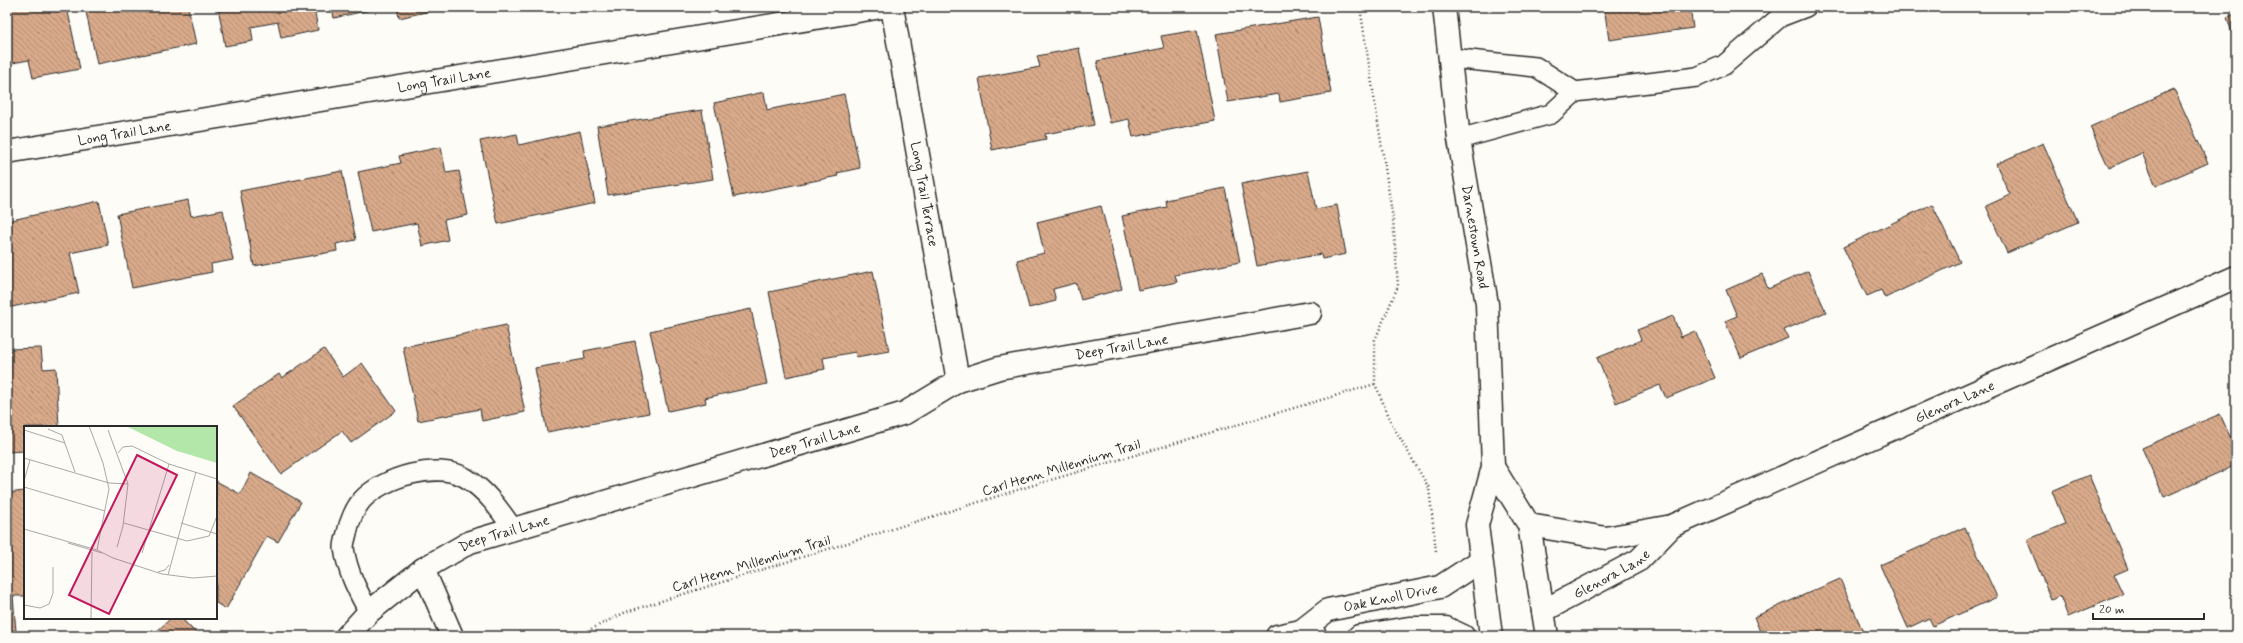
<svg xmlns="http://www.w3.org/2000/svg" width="2243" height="643" font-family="Mynerve,sans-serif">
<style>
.building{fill:url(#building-back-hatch);stroke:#2b2b2b}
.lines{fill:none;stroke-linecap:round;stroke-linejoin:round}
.service-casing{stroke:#2b2b2b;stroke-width:22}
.minor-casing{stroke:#2b2b2b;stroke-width:25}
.tertiary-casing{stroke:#2b2b2b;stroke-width:25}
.secondary-casing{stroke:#2b2b2b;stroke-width:25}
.path{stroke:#2b2b2b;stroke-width:2.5;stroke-dasharray:1 3;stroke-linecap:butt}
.service{stroke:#fdfcf7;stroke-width:19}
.minor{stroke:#fdfcf7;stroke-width:22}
.tertiary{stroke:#fdfcf7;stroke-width:22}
.secondary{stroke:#fdfcf7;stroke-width:22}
.labels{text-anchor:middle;stroke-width:3.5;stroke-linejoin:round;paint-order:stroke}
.street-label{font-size:14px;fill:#2b2b2b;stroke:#fdfcf7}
.inset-road{fill:none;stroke:#a9a8a5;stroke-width:1}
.view{fill:#c2185b;fill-opacity:0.15;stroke:#c2185b;stroke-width:2}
.inset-edge{fill:none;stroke:#2b2b2b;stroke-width:2}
</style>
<defs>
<pattern id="building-back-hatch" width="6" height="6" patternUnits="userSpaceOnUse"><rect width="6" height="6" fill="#d8aa8a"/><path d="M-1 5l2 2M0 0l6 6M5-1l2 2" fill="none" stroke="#af8b71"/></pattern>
</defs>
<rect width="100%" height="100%" fill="#fdfcf7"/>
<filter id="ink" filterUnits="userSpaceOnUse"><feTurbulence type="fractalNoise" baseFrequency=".025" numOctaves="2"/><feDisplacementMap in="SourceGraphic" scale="8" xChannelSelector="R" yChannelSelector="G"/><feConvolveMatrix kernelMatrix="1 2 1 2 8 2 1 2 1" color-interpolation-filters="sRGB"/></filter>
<g filter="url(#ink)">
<!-- building -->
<path class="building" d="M7,7H67L80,69L33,78L29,60L7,64Z
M85,7H188L196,44L97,64Z
M218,7H314L318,30L281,38L278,22L251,27L253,41L225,46Z
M332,7H383L334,18Z
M397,7H438L439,9L399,18Z
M1604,7H1690L1693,28L1609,40Z
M2236,14V46L2227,17Z
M1318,17L1331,93L1280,102L1279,94L1228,102L1216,34Z
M1197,30L1215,121L1133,137L1129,119L1110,123L1097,61L1164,48L1161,36Z
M1079,48L1094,125L1045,134L1046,139L992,150L979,78L1040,67L1037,56Z
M2174,89L2208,163L2156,186L2142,153L2109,168L2090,127Z
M764,92L767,110L844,94L860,168L837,173L838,176L734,197L714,103Z
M702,110L713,179L608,195L597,126Z
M580,131L595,203L498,224L480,141L517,134L519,145Z
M2043,143L2078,222L2007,253L1986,206L2010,195L1996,164Z
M441,147L446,173L459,171L468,215L444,220L448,240L422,246L417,223L371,232L358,172L401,163L399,156Z
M342,171L356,240L336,244L337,251L254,266L240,191Z
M1308,171L1316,209L1337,205L1346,254L1322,259L1321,254L1257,266L1241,184Z
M1225,188L1240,262L1175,275L1177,282L1138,290L1122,216L1167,207L1166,200Z
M188,200L191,216L223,210L233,260L211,264L212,272L132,288L117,214Z
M99,201L108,245L70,253L79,293L7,308V221Z
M1932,204L1960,262L1885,298L1881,290L1867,296L1843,247Z
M1101,206L1122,289L1081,300L1076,283L1053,289L1056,301L1029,308L1017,260L1044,253L1037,222Z
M873,271L889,351L856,357L855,352L823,358L825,369L786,377L769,292Z
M1808,271L1826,312L1784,330L1788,338L1741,358L1725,321L1737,316L1726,290L1762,274L1768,289Z
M751,309L767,384L705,398L706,403L668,411L650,331Z
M1673,316L1681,337L1695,331L1715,378L1666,398L1660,385L1616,403L1597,358L1641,340L1637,330Z
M506,325L525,412L482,421L480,409L418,421L403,347Z
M635,341L649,413L547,432L535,368L585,359L584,351Z
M41,348L43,369L56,368L59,427H25V451L7,452V349Z
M324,349L343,377L362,363L396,411L351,443L342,431L281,474L233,406L279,374L282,378Z
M2220,414L2236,450V465L2164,497L2142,448Z
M251,473L301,502L278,542L267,536L226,609L216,603V481L240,494Z
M2089,475L2128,569L2114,575L2123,594L2068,617L2060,596L2051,600L2027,540L2065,524L2052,491Z
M25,491V596H13L16,631H7V493Z
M1965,527L1997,597L1933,626L1929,618L1908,628L1880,565Z
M1840,579L1865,636H1762L1754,617Z
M171,618H181L199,636H152Z"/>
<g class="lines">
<!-- service casing -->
<g class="service-casing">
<path id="service" d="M1451,58L1536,67L1575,92
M1459,139L1551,114L1575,92L1697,77L1724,65L1780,17L1806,7
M369,612C358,592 347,571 344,548C344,543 346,537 347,533C349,522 355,508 362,500C383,477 438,461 466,478C486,490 500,510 513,529"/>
</g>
<!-- minor casing -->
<g class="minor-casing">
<g id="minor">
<path id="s1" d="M892,7L958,381"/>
<path id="s2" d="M7,152L882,7"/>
<path id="s3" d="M1529,525L1606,538L1672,526L2236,277"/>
<path d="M423,569L452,636"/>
<path id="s4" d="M1543,611L1639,560L1672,526"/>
<path id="s5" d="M347,636L369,612L423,569L470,542L905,413L958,381L999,368L1310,313"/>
</g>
</g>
<!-- tertiary casing -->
<g class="tertiary-casing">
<g id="tertiary">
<path id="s6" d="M1301,631L1328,610L1440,587L1480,561"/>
<path d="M1277,636L1301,631L1315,635"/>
<path d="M1359,636L1409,628H1446L1463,636"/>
</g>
</g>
<!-- secondary casing -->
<g class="secondary-casing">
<g id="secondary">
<path id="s7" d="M1444,7L1459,139L1487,304L1493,467L1477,525L1491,636"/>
<path d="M1493,467L1529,525L1547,636"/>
</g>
</g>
<!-- path -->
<path class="path" d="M1360,7L1393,219L1398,286L1375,340V384L1393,426L1429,488L1436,551
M577,636L626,612L1027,487L1375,384"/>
<!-- service -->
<use href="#service" class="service"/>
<!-- minor -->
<use href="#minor" class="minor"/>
<!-- tertiary -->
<use href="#tertiary" class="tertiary"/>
<!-- secondary -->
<use href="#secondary" class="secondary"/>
</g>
</g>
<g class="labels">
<!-- street labels -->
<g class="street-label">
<text dy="5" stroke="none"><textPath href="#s2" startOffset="443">Long Trail Lane</textPath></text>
<text dy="5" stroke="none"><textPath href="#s2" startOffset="119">Long Trail Lane</textPath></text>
<text dy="5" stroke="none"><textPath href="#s1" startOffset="190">Long Trail Terrace</textPath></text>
<text dy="5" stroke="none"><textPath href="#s7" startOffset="232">Darnestown Road</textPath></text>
<text dy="5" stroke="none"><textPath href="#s5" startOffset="839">Deep Trail Lane</textPath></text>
<text dy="5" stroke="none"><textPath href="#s3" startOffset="454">Glenora Lane</textPath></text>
<text dy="5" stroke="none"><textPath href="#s5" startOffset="515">Deep Trail Lane</textPath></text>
<text transform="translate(1061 467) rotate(-17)" y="5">Carl Henn Millennium Trail</text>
<text dy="5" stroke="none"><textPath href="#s5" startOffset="191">Deep Trail Lane</textPath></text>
<text transform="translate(751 563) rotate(-17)" y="5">Carl Henn Millennium Trail</text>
<text dy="5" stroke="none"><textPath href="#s4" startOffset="78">Glenora Lane</textPath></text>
<text dy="5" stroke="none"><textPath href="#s6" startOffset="98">Oak Knoll Drive</textPath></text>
</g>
</g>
<!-- overview -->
<g transform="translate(24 426)">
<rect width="193" height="193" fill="#fdfcf7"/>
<path d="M102,0H193V37L153,25Z" fill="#b2e7a9"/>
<path class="inset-road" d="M65,0L79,37L85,63L73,124M24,3L38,9L51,46M0,4L41,17M84,4L104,58L99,100L93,121M94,27L99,21L108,20L145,38L193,53M0,32L85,57L104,58M0,55L6,34M0,61L81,85M100,97L163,115L185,110L193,90M157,97L193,108M0,103L73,124L89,132L138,148L169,152L193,150M44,117L78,127M67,122L74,110M118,127L145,38M134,146L141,144L145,139M144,149L172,46M0,179L16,182L25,178L29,167V141M67,193L68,126"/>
<path class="view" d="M113,29L153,49L85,188L45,169Z"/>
<rect width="193" height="193" class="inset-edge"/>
</g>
<!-- margin -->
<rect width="2243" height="643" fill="none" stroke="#fdfcf7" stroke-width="24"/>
<rect x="12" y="12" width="2219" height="619" fill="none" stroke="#2b2b2b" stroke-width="1.5" filter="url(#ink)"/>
<!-- scale -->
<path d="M2093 613v6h111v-6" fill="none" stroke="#2b2b2b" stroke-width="2"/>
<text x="2099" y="613" font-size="12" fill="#2b2b2b" stroke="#fdfcf7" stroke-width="3" paint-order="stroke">20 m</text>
</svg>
